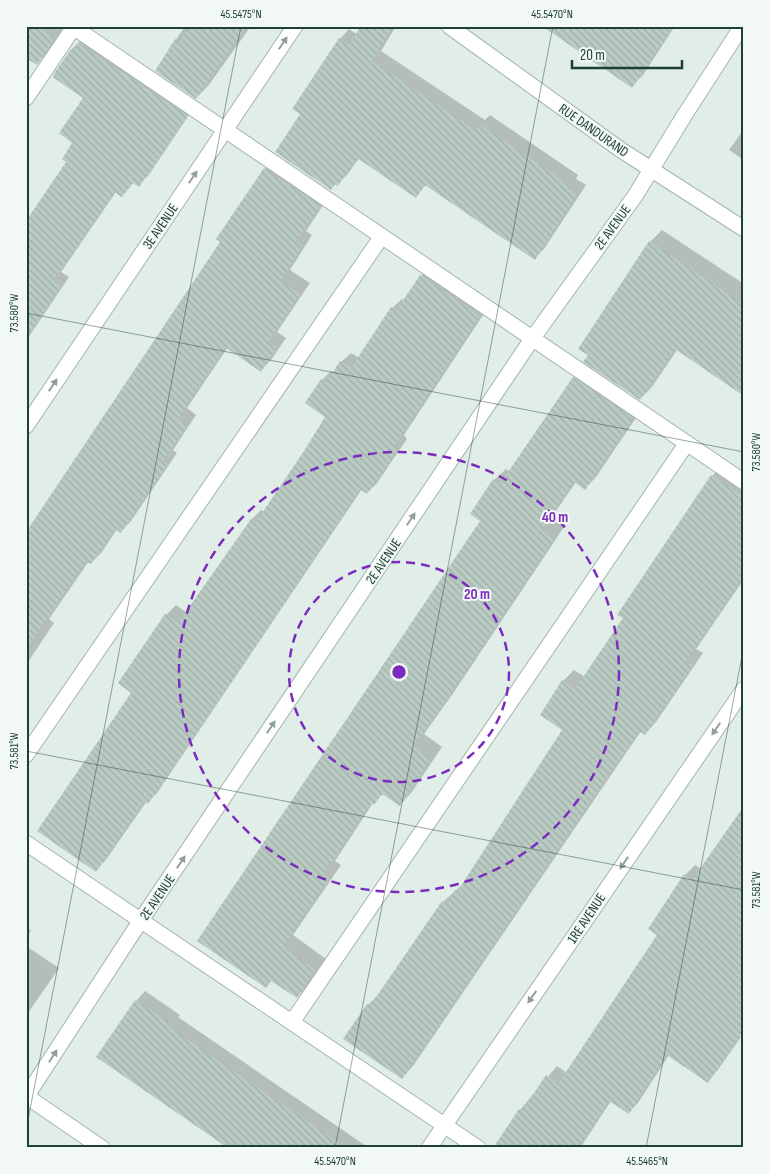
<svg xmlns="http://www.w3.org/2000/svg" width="770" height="1174" font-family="'Sofia Sans Condensed',sans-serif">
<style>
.shadow{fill:#0003}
.building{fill:url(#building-back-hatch)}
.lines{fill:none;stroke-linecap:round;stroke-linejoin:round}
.lane-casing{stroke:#a3b6ae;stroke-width:17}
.street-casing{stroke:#a3b6ae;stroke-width:17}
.lane{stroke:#fff;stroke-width:15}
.street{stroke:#fff;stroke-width:15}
.oneway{fill:#8fa09a}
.ticks{fill:none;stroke:#1f4035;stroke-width:1;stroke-opacity:0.45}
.ring{fill:none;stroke:#7b2cbf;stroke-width:2.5;stroke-dasharray:9 6}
.labels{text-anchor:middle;stroke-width:4;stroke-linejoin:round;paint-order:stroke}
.street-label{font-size:14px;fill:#1f4035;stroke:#f2f9f5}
.centre{fill:#7b2cbf;stroke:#f2f9f5;stroke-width:2.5}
.ring-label{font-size:15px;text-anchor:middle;font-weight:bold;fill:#7b2cbf;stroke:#f2f9f5;stroke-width:4;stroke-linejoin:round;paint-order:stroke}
.neatline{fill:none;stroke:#1f4035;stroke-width:2}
.ticks-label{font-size:12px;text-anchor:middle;fill:#1f4035}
</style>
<defs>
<pattern id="building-back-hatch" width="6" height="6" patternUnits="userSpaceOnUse" patternTransform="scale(1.25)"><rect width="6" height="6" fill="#b9cbc2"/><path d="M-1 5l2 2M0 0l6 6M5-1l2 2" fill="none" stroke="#9fafa7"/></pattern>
</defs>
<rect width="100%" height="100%" fill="#e1ede7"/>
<!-- shadow -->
<path class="shadow" d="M26,26H60L63,29L46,54L37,63Z
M185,26H251L208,86L196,98L156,70Z
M363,26H396L381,51L485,120L490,115L578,175L576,179L586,185L544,249L534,258L426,185L416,196L359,158L347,175L330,189L302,114L340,39L349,29L358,35Z
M576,26H675L643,75L632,86Z
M81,40L195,106L148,176L138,185L134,182L122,196L116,192L61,272L69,277L26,341V223L68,161L74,142L85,97L71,50Z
M744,129V160L729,150Z
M275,158L330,195L306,231L312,235L290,270L310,283L277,332L286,338L271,360L261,370L228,347L187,408L196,415L173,450L177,453L131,521L121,531L117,529L102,552L91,563L89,561L49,619L54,623L26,665V534L222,241L218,239L265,169Z
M662,230L744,284V395L677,350L652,387L640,399L650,242Z
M430,266L489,306L404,435L407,439L377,483L367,493L362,489L157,793L148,802L147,801L105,861L96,870L133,693L166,615L176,605L187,613L252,519L261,510L264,512L305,452L326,417L322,380L331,371L334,373L341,362L351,353L359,358L392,308L402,299L404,301L421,276Z
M585,366L642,409L596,477L585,489L576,482L551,518L564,527L454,692L424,734L442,747L411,793L400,805L383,794L373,803L335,861L341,865L293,935L326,959L308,985L297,997L272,980L266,987L199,941L482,521L494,480L506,469L510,472L574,378Z
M723,465L744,479V579L696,649L703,653L656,722L645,734L641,731L413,1066L402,1078L368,1005L379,994L443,902L465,882L564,730L563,681L574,670L585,677L624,618L712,476Z
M744,806V1018L734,1032L741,1037L717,1071L707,1081L669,1055L638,1103L628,1113L611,1101L580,1148H505L520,1110L557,1066L567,1073L659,935L685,875L695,865L701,869Z
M26,927L31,931L26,937Z
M26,946L59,968L26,1016Z
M145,991L180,1015L178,1017L369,1148H232L136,1001Z"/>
<!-- building -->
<path class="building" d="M26,26H37L55,38L37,65L26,58Z
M189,26H246L196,99L155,71L175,39L179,42Z
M361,26H393L372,61L475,130L479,124L570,185L567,188L577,195L535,260L425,185L416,198L357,158L338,186L335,184L331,190L275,152L300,114L292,109L339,38L349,45Z
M542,26H674L632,88Z
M78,43L186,115L187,117L139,187L133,183L122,197L115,192L53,281L61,287L26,339V221L66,162L62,159L72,143L59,133L83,98L54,78L53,75L71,49L73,50Z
M264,168L320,206L296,241L303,246L280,281L300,294L268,342L277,348L261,372L225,347L178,419L187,426L163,461L168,464L121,533L115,529L91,564L86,561L26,650V532L220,242L216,239Z
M649,241L744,304V396L675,349L640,400L583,362L588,355L578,349Z
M420,275L480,316L395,445L398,450L390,462L367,494L360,489L260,640L148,804L145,801L96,872L37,831L131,693L118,683L165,614L178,623L251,519L256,522L304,451L325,417L305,403L321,379L326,383L340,361L351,368L391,307L396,311Z
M573,377L630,416L628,418L632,420L585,490L574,482L541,530L554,539L443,705L413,746L431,759L400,806L382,794L374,805L371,803L324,873L330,877L283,947L315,970L297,998L271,981L266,988L197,941L480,521L470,514L493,479L500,484Z
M711,475L744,497V576L686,661L693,665L645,735L639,731L402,1079L343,1039L367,1004L370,1006L442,901L446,904L455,890L457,892L562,730L540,715L562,680L575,689L623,618L617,615Z
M744,806V1030L708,1083L667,1055L629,1114L609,1101L578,1148H493L519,1109L522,1111L546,1075L558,1084L657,935L648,929L684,874L692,880Z
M135,1000L172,1024L169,1027L347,1148H228L96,1057Z"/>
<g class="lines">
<!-- lane casing -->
<g class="lane-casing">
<path id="lane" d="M72,26L744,482
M26,98L74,27
M26,755L382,236
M26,843L478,1148
M292,1022L687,443"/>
</g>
<!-- street casing -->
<g class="street-casing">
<path id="street" d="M449,26L621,150L744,229
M26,426L295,26
M26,1096L102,1148
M26,1097L141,920L532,339L635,196L684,116L742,26
M429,1148L744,689"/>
</g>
<!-- lane -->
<use href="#lane" class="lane"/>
<!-- street -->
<use href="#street" class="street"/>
</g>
<!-- one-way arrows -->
<defs><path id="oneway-solid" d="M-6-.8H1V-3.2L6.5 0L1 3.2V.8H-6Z" transform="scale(1.25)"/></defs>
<g class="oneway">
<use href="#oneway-solid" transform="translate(283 43) rotate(-56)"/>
<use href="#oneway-solid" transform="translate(193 177) rotate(-56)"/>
<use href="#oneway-solid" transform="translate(53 385) rotate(-56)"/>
<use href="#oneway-solid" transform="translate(411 519) rotate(-56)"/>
<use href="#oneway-solid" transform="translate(271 727) rotate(-56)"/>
<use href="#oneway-solid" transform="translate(716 729) rotate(124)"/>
<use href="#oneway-solid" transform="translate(181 862) rotate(-56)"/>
<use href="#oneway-solid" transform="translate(624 863) rotate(124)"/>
<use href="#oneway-solid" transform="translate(532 997) rotate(125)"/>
<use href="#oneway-solid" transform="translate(53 1056) rotate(-57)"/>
</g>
<!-- ticks -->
<path class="ticks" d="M26,313L744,452M26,751L744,890M26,1130L241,26M335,1148L553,26M646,1148L744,646"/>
<!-- distance rings -->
<g class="ring">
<circle cx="399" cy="672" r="110"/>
<circle cx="399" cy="672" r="220"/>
</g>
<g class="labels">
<!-- street labels -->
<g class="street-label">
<text transform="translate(594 130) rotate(35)" y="5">RUE DANDURAND</text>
<text transform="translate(160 226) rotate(-56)" y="5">3E AVENUE</text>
<text transform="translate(612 227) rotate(-54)" y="5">2E AVENUE</text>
<text transform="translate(383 561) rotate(-56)" y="5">2E AVENUE</text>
<text transform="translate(157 897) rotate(-56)" y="5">2E AVENUE</text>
<text transform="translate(586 918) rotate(-56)" y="5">1RE AVENUE</text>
</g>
</g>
<circle cx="399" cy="672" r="8" class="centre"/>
<g class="ring-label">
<text x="555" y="522">40 m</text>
<text x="477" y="599">20 m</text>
</g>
<!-- border -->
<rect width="770" height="1174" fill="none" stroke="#f2f9f5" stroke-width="55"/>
<!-- scale -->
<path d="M572 60v8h110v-8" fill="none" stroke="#1f4035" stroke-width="2.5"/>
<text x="580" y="60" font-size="15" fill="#1f4035" stroke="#f2f9f5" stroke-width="4" paint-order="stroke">20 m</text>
<rect x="28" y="28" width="714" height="1118" class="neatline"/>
<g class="ticks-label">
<text x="241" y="18">45.5475°N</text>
<text x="552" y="18">45.5470°N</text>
<text transform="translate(14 313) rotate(-90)" y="4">73.580°W</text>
<text transform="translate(756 452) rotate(-90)" y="4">73.580°W</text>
<text transform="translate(14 751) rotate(-90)" y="4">73.581°W</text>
<text transform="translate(756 890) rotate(-90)" y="4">73.581°W</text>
<text x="335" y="1165">45.5470°N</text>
<text x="647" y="1165">45.5465°N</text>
</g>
</svg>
